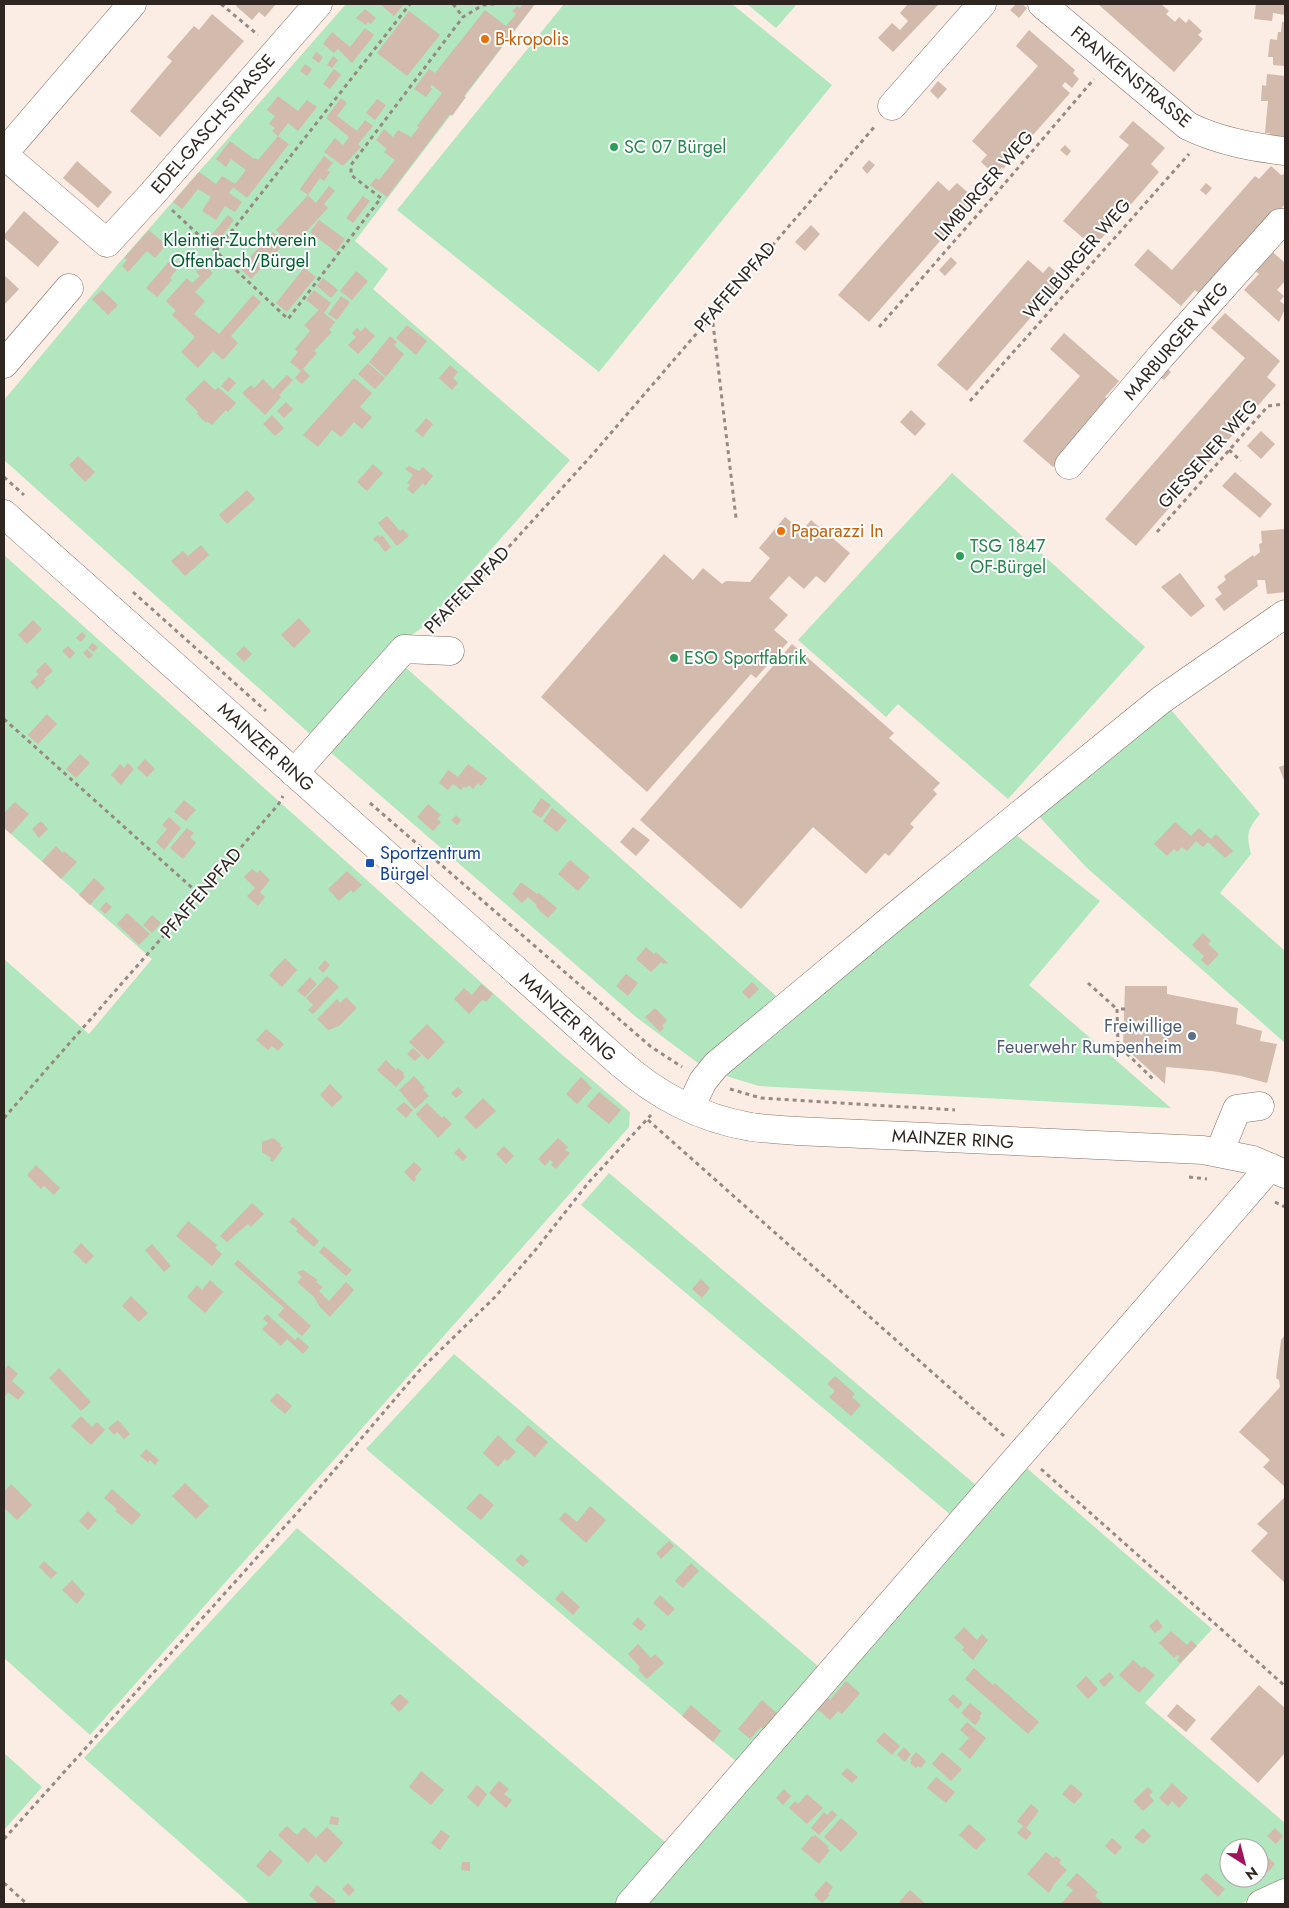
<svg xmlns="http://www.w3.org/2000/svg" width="1289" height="1908" font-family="Jost,sans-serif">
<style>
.green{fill:#b1e6bf;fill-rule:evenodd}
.building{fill:#d2baac}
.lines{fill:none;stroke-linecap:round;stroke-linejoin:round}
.minor-casing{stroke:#867064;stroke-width:29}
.path{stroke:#968a84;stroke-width:3;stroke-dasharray:4 4;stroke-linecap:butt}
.minor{stroke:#fff;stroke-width:28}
.food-dot{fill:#e8710a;stroke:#fff;stroke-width:2}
.leisure-dot{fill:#2e9e5b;stroke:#fff;stroke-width:2}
.transit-dot{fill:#1a4fb4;stroke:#fff;stroke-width:2}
.service-dot{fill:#5c6f8a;stroke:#fff;stroke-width:2}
.labels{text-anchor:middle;stroke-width:4;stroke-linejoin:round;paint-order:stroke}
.food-label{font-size:18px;fill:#c56008;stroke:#fff;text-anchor:start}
.street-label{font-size:18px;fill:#2f2621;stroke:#fff}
.leisure-label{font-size:18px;fill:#27864d;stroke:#fff;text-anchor:start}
.park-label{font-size:18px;fill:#015e2f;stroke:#fff}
.transit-label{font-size:18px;fill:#164399;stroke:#fff;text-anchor:start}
.service-label{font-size:18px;fill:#4e5e75;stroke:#fff;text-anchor:end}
</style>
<rect width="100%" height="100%" fill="#fbece4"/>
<!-- green -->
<path class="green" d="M346,4H535L355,241L388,269L373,289L570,460L422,628L387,651L783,1002L702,1066L636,1017L329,751L4,460V400L118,264Z
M564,4H732L832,85L599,372L397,210Z
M747,4H797L776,28Z
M952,473L1145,647L1008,799L898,704L886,717L798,640Z
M4,555L560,1053L630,1112L629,1127L90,1735L4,1658V959L89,1034L152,959L4,828Z
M1166,704L1260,814C1247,830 1246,834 1251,854L1220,893L1285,951V1043L1086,867L1035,812Z
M1011,831L1100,901L1029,985L1171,1108L759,1086L726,1076L743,1057Z
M609,1173L977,1486L952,1516L581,1205Z
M454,1354L833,1679L1021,1463L1212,1629L1145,1703L1285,1823V1884L1240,1904H250L84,1758L297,1528L685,1859L757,1779L366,1449ZM1229,1848H1259V1878H1229Z
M4,1753L42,1787L4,1830Z"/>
<!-- building -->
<path class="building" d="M238,4H276L265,17L259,12L252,20L236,6Z
M380,4H404L394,16Z
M523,4H535L464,96L466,97L452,116L450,114L387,197L370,185L376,178L379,180L395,160L384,152L387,149L376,140L384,129L393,137L398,130L411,137L419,127L417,126L442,93L432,85L430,87L432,89L426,97L414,89L429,69L435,73L485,10L506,26L516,14L512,11L517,6L520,8Z
M908,4H939L893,52L878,38L892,23L900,30L908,21L900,13Z
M1016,4H1022L1027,8L1019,18L1010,10Z
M1098,4H1161L1169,11L1166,14L1175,22L1179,17L1186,23L1189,19L1202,31L1198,35L1203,39L1174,72Z
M1256,4H1285V15L1273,13L1272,21L1254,19Z
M365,9L376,18L371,24L368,22L366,25L356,18Z
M409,11L440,35L407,76L377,53Z
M212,14L244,41L160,137L130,111L172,61L167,57L194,26L199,30Z
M1282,22H1285V66L1273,65V57H1268L1270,39L1277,40L1278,32H1281Z
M365,28L374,35L352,63L338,49L334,53L323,44L332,32L350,47Z
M1029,30L1075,70L1073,73L1079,79L1072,88L1065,82L1062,86L1070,93L1003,169L1002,167L995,175L981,162L987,155L972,141L1038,66L1016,46Z
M316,52L323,57L319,63L312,58Z
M333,56L338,60L332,68L327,65Z
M305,64L312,69L307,76L300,71Z
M334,69L341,75L330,89L323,84Z
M1267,74L1285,76V142L1269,140L1270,133H1265L1268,101H1261L1262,85L1266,86Z
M938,81L947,89L938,99L930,91Z
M278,96L298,111L307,100L317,107L298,131L288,123L278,136L272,131L275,128L269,124L275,116L267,110Z
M341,98L347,103L337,116L357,131L365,120L373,126L358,144L361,147L343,166L324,152L335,138L343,145L349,137L326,118Z
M377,99L386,105L375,120L366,113Z
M1133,121L1165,148L1151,164L1159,172L1094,247L1063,221L1129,145L1119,137Z
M278,136L289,144L247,198L233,187L229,193L242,202L235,212L225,206L216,220L202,211L211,197L198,189L182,209L173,202L199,172L216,184L222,176L235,184L246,170L231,159L226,167L216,159L230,141L254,159L255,158L258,160Z
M1065,145L1071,151L1067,156L1060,150Z
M324,156L333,163L327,170L330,172L324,181L320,178L308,195L300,189Z
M869,160L875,165L867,174L862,168Z
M77,161L112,192L98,208L63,178Z
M1271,166L1281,175L1285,174V204L1203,297L1195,290L1181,306L1134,265L1148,249L1172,270L1255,176L1259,179Z
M938,181L949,191L957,183L972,196L965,205L969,208L869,322L838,295Z
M1206,183L1212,188L1206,195L1200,190Z
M329,186L335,191L324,204L328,208L293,246L276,230L308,195L316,203Z
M363,196L370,201L353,223L346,218Z
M24,211L59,242L38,267L4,238V235Z
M228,215L234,220L215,245L208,239Z
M319,220L345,239L336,252L310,232Z
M811,225L820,234L805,251L795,242Z
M149,230L166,245L155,258L147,251L128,272L122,266L127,260L124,258Z
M273,232L282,241L278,245L281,247L251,279L240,268Z
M1267,247L1285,263V281L1277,290L1284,296L1280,301L1285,305V309L1279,322L1244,290L1259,274L1250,266Z
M951,257L957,263L945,276L939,270Z
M172,258L180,265L170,278L172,280L157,297L146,288Z
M1028,260L1043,273L1049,266L1064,279L967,391L937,365Z
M203,264L213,273L195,292L205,301L194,314L219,334L253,295L261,302L231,336L238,343L223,360L213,351L198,368L181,352L195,337L172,315L176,311L166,301L187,278L192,283L200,276L196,272Z
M304,268L316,277L287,312L276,303Z
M356,271L368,281L352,300L340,291Z
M4,275L19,289L4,305Z
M323,278L338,290L331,298L317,286Z
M102,290L118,305L108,315L92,299Z
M314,290L331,303L324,313L335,322L329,330L332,332L314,351L317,353L303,369L310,376L302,384L295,378L301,371L290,362L298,352L295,349L310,331L304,325L319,310L306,300Z
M341,296L350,302L337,320L328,314Z
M1225,313L1280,361L1267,377L1276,385L1136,546L1105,519L1245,358L1211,328Z
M407,325L427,341L416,355L396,338Z
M365,327L375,336L358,354L348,345L356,337L352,333L357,328L361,332Z
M1064,333L1119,381L1105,397L1110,402L1053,467L1023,441L1080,376L1050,349Z
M390,336L397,342L394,345L404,354L386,377L369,362Z
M368,363L385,378L375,389L358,374Z
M450,365L458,372L453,378L458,383L452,390L439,378Z
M1165,366L1171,372L1164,380L1158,375Z
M287,375L293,380L279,395L281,397L265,415L242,393L251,385L254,388L263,379L273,389Z
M229,377L236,383L228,392L221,386Z
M354,378L372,393L360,407L372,417L362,429L354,422L341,437L332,430L318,447L303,435Z
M204,380L215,390L218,387L236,403L228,412L226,410L212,425L207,421L206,423L197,414L198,412L185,399Z
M286,402L293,409L284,418L277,411Z
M911,410L926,424L915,436L900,422Z
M272,415L284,428L275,436L263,424Z
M426,418L433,424L423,437L415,431Z
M1261,431L1275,444L1261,459L1247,446Z
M78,456L95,472L85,482L69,465Z
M373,464L383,473L367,491L357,482Z
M409,466L419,471L423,467L433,476L425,486L423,483L413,494L407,489L410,485L407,483L413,475L405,469Z
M1235,472L1272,504L1260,518L1222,486Z
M247,490L255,499L227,524L219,515Z
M387,516L400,531L403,529L409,536L397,546L378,523Z
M785,517L802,531L811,520L850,553L825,583L816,576L804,589L789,576L769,598L788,615L774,630L788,642L756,678L751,674L647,792L541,697L664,554L693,580L703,568L722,584L726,581L750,582L770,558L759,548Z
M1285,529V592L1267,594L1265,580H1257L1258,586L1224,611L1215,599L1222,594L1217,587L1226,580L1224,576L1253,555L1254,557L1260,552L1259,544L1262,543L1261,531Z
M378,535L380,537L382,535L391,547L385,552L377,541L375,542L373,539Z
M201,545L209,555L185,576L171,561L183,551L188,556Z
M1180,573L1205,606L1191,617L1161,587Z
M299,618L311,631L294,648L281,635Z
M33,620L42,629L27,644L18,635Z
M82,632L86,636L81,642L76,638Z
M92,643L98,647L94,652L88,648Z
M792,644L894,733L889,738L940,783L933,790L937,794L910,824L914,827L889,856L885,853L866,874L813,827L741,909L640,820Z
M68,646L75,653L70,659L62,651Z
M244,646L252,654L244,662L236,654Z
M87,649L93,655L89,659L83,653Z
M45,662L53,671L44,679L46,681L37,689L30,682L39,674L36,671Z
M47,714L57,724L38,744L28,735Z
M80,754L90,763L76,778L66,769Z
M145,759L155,769L147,777L137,768Z
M128,763L134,769L121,785L111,775L120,764L124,768Z
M468,764L487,778L481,786L478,783L473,789L469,785L466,788L464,786L461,790L453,784L448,790L439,783L448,770L458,777Z
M1285,765V783L1279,767Z
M541,798L551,805L541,818L532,812Z
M184,800L196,810L186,821L174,812Z
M15,802L29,814L11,834L4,828V813Z
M428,804L441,815L437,819L441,822L433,831L417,817Z
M552,808L567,820L557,832L543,821Z
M456,815L461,820L457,825L451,820Z
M169,817L181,828L164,850L156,842L167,829L162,825Z
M41,821L48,829L39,838L32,829Z
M1175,822L1191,836L1199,828L1211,839L1216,834L1233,851L1225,858L1208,842L1203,847L1196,841L1187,851L1182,847L1177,852L1174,849L1167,856L1154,844Z
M633,827L650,840L636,856L620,842Z
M187,828L194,833L190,837L196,843L183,859L170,848Z
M56,846L63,853L64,851L77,862L61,879L42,861Z
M570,860L590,877L578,891L558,874Z
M252,869L257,873L260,870L270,880L260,892L265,897L258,906L247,896L255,888L244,877Z
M347,871L362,885L353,893L351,890L339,901L328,889Z
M94,878L105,888L90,905L79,895Z
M521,882L537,894L539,893L557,908L548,918L540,911L536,906L537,905L528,897L522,903L512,894Z
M106,902L112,907L105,914L100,909Z
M127,913L150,934L139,945L117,924Z
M152,915L161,923L152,933L143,925Z
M1203,933L1211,941L1208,944L1219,954L1208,966L1201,960L1204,956L1192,945Z
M646,947L654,954L656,952L668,963L663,964L661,962L651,972L636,959Z
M285,958L297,970L282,987L269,975Z
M325,960L330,965L323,973L318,968Z
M626,974L638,983L628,996L616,986Z
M327,976L339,987L313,1014L308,1010L313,1005L306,998Z
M310,977L317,984L305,997L297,991Z
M752,982L759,989L749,999L742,992Z
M481,984L493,994L486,1002L483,1000L480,1002L469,1014L454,999L464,988L472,995Z
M1125,986H1167V994L1238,1008L1236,1024L1262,1031L1260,1041L1277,1044L1267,1083L1241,1076L1212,1071L1166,1067L1165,1084L1123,1046Z
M346,997L357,1008L339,1026L328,1030L317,1019L337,999L340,1003Z
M655,1008L667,1020L662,1026L664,1028L660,1032L645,1017Z
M427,1024L445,1042L428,1060L409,1042Z
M266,1029L284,1044L278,1051L272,1046L268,1050L256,1040Z
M413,1048L421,1055L415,1061L407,1054Z
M386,1060L396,1070L398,1068L404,1073L403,1075L405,1077L396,1087L377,1070Z
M414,1076L425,1088L423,1089L429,1096L415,1109L399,1090Z
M581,1077L592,1088L577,1104L566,1094Z
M330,1084L343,1097L332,1107L320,1095Z
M458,1087L463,1092L456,1098L451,1093Z
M599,1092L621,1110L609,1124L587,1106Z
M483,1098L496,1111L476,1129L464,1117Z
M404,1102L413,1110L406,1118L396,1109Z
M427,1103L442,1118L444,1116L452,1124L438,1138L416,1114Z
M273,1138L281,1144L280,1146L283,1148L273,1162L270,1160L271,1158L262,1152V1142Z
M558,1138L568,1147L565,1150L570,1153L556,1169L551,1165L553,1162L550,1160L545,1166L538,1159Z
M504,1146L514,1156L506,1164L496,1154Z
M459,1148L467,1157L463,1161L454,1153Z
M414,1162L422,1169L415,1177L416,1179L414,1182L404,1172Z
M36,1165L60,1188L54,1195L44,1186L41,1189L27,1175Z
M252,1203L264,1214L251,1227L248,1224L227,1242L220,1236Z
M293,1217L319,1241L314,1247L296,1231L298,1229L289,1222Z
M188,1221L217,1245L215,1248L222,1254L212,1266L176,1236Z
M81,1243L94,1256L86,1264L73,1252Z
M152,1244L171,1266L164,1272L145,1250Z
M324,1246L352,1270L346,1276L319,1252Z
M238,1260L311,1326L302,1336L278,1315L284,1308L234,1264Z
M303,1270L318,1280L316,1282L323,1287L319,1291L329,1301L346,1282L354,1290L330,1317L320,1307L314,1297L297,1282L302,1277L297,1272Z
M701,1279L710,1288L702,1298L692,1289Z
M210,1280L223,1292L205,1313L187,1297L197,1285L202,1290Z
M131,1296L148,1313L139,1322L122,1306Z
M267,1314L295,1340L298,1337L309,1347L303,1354L287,1339L281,1346L262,1329L268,1323L263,1319Z
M1285,1335V1487L1263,1467L1270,1460L1239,1432L1280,1387L1279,1380L1276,1378L1281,1340Z
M8,1365L18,1374L12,1381L25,1392L18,1400L8,1392L4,1398V1371Z
M59,1368L91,1402L81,1411L49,1378Z
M835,1376L855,1394L852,1397L861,1405L851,1416L829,1397L835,1391L827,1384Z
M277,1393L292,1406L285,1414L270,1401Z
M81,1416L92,1427L97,1422L105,1430L91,1445L71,1426Z
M118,1420L130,1434L124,1439L117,1432L114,1435L108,1428Z
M528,1425L548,1442L535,1457L515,1440Z
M498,1435L516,1452L507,1461L505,1459L498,1467L483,1453Z
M146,1449L159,1460L155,1465L150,1460L148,1462L140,1456Z
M185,1483L209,1506L196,1519L172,1496Z
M11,1484L32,1505L17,1520L4,1508V1492Z
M112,1489L141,1515L132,1525L115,1511L117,1509L104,1498Z
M480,1493L494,1505L481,1520L466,1508Z
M1285,1497V1583L1251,1551L1268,1533L1257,1524Z
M590,1506L606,1520L586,1543L559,1519L565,1512L577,1522Z
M88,1511L97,1520L88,1530L79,1521Z
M669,1541L674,1546L661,1559L656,1553Z
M521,1554L529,1561L523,1567L515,1560Z
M44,1561L57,1573L51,1579L39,1567Z
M691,1563L699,1571L683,1588L675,1581Z
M72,1580L85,1594L77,1604L62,1590Z
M562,1591L580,1607L573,1615L555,1599Z
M660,1595L675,1609L668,1616L653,1603Z
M638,1617L646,1625L641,1631L632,1624Z
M1157,1619L1163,1627L1155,1633L1149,1626Z
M964,1627L977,1640L982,1634L988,1640L973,1660L962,1650L964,1647L954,1638Z
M1171,1631L1187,1645L1191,1640L1197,1646L1180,1663L1177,1660L1180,1657L1177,1655L1174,1658L1159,1643Z
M638,1644L651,1658L655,1654L664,1663L647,1679L638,1670L640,1667L628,1654Z
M1133,1660L1142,1668L1144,1666L1155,1675L1139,1693L1119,1675Z
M974,1668L993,1685L995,1683L1039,1722L1028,1734L965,1679Z
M1110,1672L1114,1677L1104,1687L1099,1681Z
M1086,1676L1098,1689L1088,1699L1076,1686Z
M846,1681L860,1693L842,1714L838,1711L830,1720L814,1706L824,1695L830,1700Z
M1259,1685L1285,1708V1753L1258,1783L1210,1739Z
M400,1694L409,1702L399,1712L390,1703Z
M953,1694L963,1703L958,1709L948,1700Z
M762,1700L777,1713L763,1729L761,1727L750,1739L738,1729Z
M970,1703L982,1713L979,1717L981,1718L975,1725L961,1713Z
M1177,1704L1196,1720L1186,1732L1167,1716Z
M691,1705L721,1731L713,1742L682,1716Z
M967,1722L986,1738L970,1759L959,1749L969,1738L960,1730Z
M884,1732L900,1746L892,1755L876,1741Z
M904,1747L911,1754L905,1762L897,1755Z
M916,1752L926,1761L921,1768L918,1766L916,1768L910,1763L912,1760L910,1759Z
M942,1752L962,1769L951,1781L932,1764Z
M847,1768L858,1777L852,1783L841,1774Z
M421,1771L444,1790L431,1805L409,1787Z
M936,1777L955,1792L946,1803L927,1788Z
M499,1781L509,1789L504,1794L512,1800L506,1808L489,1793Z
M1172,1783L1188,1798L1179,1808L1172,1801L1168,1806L1159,1798Z
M1071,1784L1083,1794L1074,1804L1062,1794Z
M477,1785L487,1794L478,1807L467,1797Z
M1148,1787L1153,1792L1149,1795L1154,1801L1143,1811L1133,1801Z
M784,1789L791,1796L783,1805L776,1798Z
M807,1794L823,1808L807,1824L789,1808L795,1801L798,1804Z
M1031,1804L1039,1811L1026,1828L1032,1833L1026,1840L1017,1833L1023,1826L1017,1821Z
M832,1810L837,1815L819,1835L811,1828L824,1812L827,1815Z
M331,1816L339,1818L338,1825L329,1824Z
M841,1818L858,1833L841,1852L824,1837Z
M969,1824L986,1839L976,1850L959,1835Z
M287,1826L297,1835L304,1827L316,1838L327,1827L343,1843L325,1863L316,1854L308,1863L278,1835Z
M1143,1828L1151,1836L1143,1844L1134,1837Z
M1275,1828L1283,1836L1276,1844L1267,1836Z
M441,1830L450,1836L440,1850L431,1843Z
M815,1835L829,1847L827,1848L830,1850L819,1864L801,1849L812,1836L814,1837Z
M1112,1838L1122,1847L1115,1855L1105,1846Z
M1259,1849L1275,1864L1268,1872L1259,1864Z
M270,1850L283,1861L269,1877L256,1866Z
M1046,1852L1053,1858L1056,1856L1061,1860L1059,1863L1067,1870L1055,1883L1049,1893L1027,1874Z
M462,1862H470V1871L461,1870Z
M1077,1873L1098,1892L1095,1896L1104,1904L1062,1903L1073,1890L1066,1885Z
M1206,1873L1225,1889L1218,1897L1200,1879Z
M826,1881L833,1887L828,1894L830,1895L822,1903L814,1895Z
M348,1883L355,1890L349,1896L342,1889Z
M317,1885L336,1901L333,1904H319L309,1895Z
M910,1890L926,1904H902L899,1902Z"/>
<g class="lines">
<!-- minor casing -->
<g class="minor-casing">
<path id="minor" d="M1042,4L1188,126C1219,141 1251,147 1285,151
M892,106L982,4
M4,153L132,4
M4,155L107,243L153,193L318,4
M4,364L69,288
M1069,465L1161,356L1280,223H1285
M4,514L619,1062C658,1096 699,1118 751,1127C766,1129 782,1130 797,1131L1203,1150L1253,1160L1285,1174
M294,773L404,649L450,651
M690,1108L703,1081L716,1065L900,912L1161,700L1285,614
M1219,1153L1237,1109L1260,1106
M630,1904L1270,1167
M1261,1904L1285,1893"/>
</g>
<!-- path -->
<path class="path" d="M221,4L258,35
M453,4L463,17
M172,210L288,319L381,198L351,175V165L463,17L483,5L494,4
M216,251L410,4
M712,315L736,518
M879,327L994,196L1094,79
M970,401L1189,154
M1229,450L1241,461
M4,477L24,495
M1157,532L1268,406L1285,404
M133,592L266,711
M439,624L592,455L876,125
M4,719L199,894
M370,803L650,1046L682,1067
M1088,983L1117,1009
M1125,1009H1117L1118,1045L1153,1079
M730,1089L761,1098L955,1110
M4,1118L278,805L283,796
M648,1120L1004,1436
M1189,1177L1207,1179
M1275,1202L1285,1207
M1041,1469L1285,1686
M4,1839L314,1494L418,1372L495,1297L537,1248L589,1182L651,1115
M4,1883L27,1904"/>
<!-- minor -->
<use href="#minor" class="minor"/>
</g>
<!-- markers -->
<g class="food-dot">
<circle cx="485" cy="39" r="5"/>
<circle cx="781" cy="531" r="5"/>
</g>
<g class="leisure-dot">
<circle cx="614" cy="147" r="5"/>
<circle cx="960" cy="556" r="5"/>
<circle cx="674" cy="658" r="5"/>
</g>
<rect class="transit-dot" x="365" y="858" width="10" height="10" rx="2.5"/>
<circle class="service-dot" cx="1192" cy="1036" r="5"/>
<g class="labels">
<!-- food labels -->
<g class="food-label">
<text x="495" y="45">B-kropolis</text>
<text x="791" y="537">Paparazzi In</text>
</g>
<!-- street labels -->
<g class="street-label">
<text transform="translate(1131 77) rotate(39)" y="6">FRANKENSTRASSE</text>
<text transform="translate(213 124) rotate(-49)" y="6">EDEL-GASCH-STRASSE</text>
<text transform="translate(984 186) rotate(-49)" y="6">LIMBURGER WEG</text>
<text transform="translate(1077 259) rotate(-49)" y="6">WEILBURGER WEG</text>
<text transform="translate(735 287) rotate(-49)" y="6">PFAFFENPFAD</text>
<text transform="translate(1176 341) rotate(-49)" y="6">MARBURGER WEG</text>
<text transform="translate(1208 454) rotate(-48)" y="6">GIESSENER WEG</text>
<text transform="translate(467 590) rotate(-46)" y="6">PFAFFENPFAD</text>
<text transform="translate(266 747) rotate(42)" y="6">MAINZER RING</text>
<text transform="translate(201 893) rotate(-49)" y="6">PFAFFENPFAD</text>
<text transform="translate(568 1017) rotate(42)" y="6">MAINZER RING</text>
<text transform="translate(953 1139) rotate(3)" y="6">MAINZER RING</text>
</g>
<!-- leisure labels -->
<g class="leisure-label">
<text x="624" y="153">SC 07 Bürgel</text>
<text x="970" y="552">TSG 1847<tspan x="970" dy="21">OF-Bürgel</tspan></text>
<text x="684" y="664">ESO Sportfabrik</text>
</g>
<!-- park labels -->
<g class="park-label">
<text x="240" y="246">Kleintier-Zuchtverein<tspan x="240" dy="21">Offenbach/Bürgel</tspan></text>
</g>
<!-- transit labels -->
<g class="transit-label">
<text x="380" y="859">Sportzentrum<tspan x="380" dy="21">Bürgel</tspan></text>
</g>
<!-- service labels -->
<g class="service-label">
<text x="1182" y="1032">Freiwillige<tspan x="1182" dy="21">Feuerwehr Rumpenheim</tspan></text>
</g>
</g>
<!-- border -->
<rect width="1289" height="1908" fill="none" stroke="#2f2621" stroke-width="10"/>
<!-- north arrow -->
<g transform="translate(1244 1863) rotate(144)"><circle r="24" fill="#ffffff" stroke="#aca8a6"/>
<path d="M0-4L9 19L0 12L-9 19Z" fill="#a0135d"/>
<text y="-8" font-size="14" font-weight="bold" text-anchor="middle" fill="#2f2621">N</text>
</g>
</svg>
